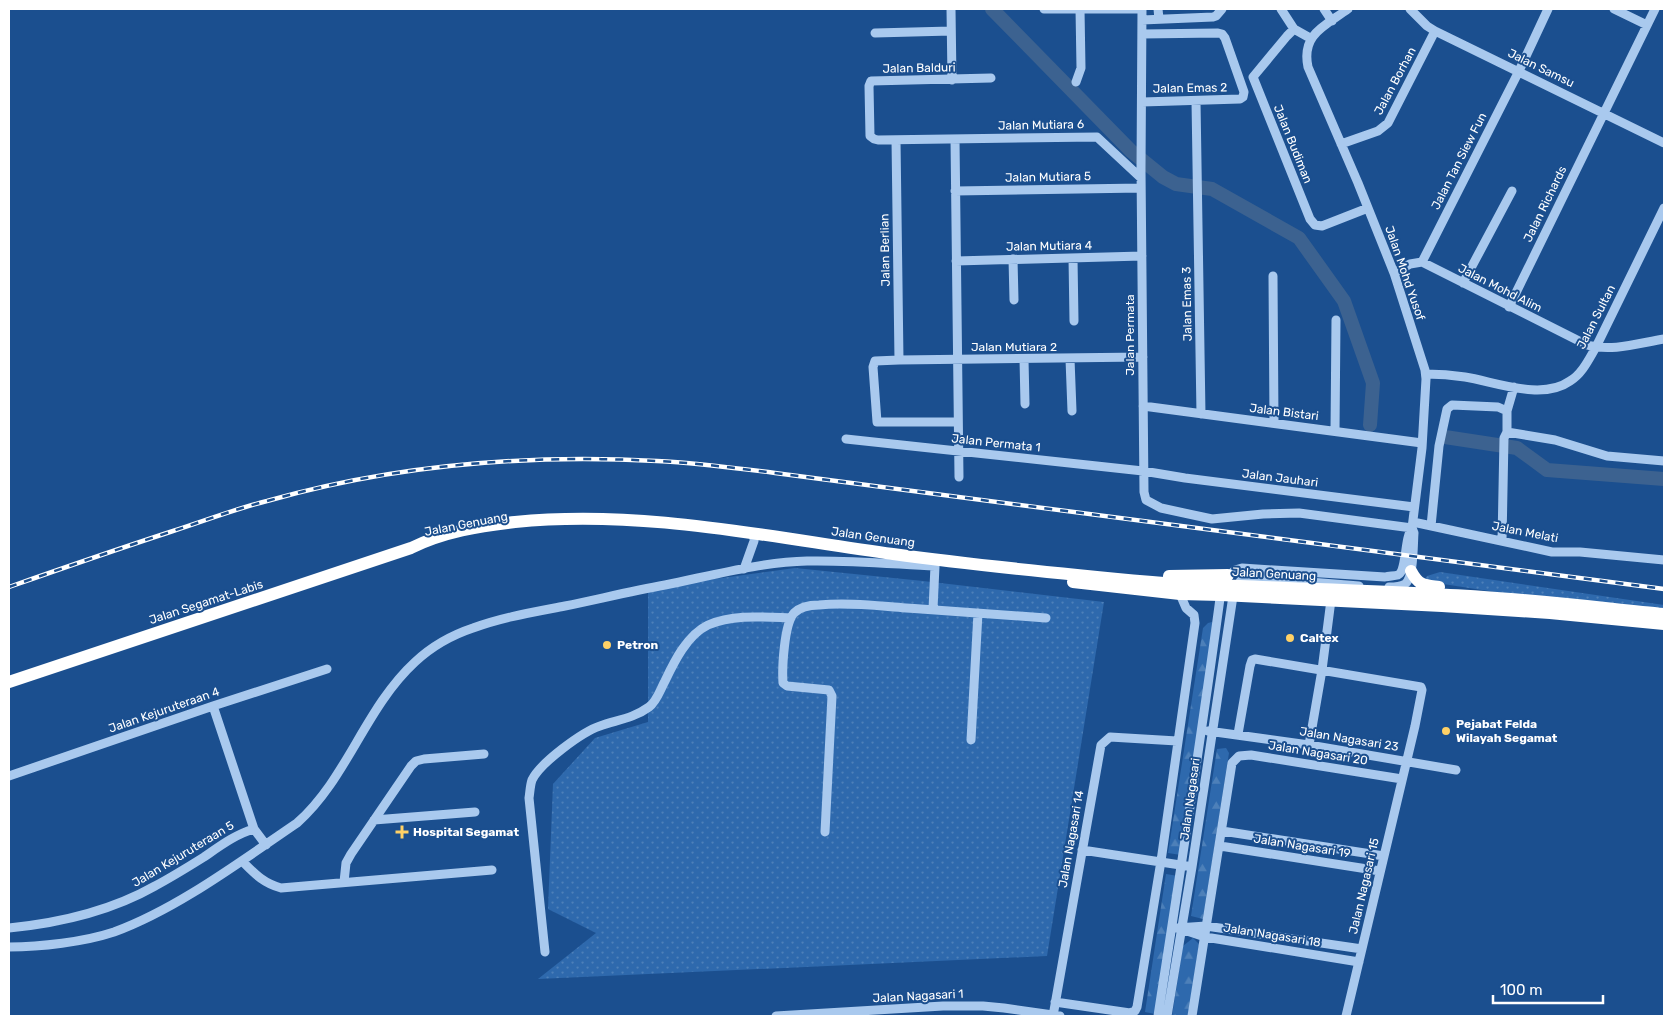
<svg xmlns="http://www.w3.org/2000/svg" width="1673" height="1025" font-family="Rubik,sans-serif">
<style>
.grass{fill:url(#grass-dots)}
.forest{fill:url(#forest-firs)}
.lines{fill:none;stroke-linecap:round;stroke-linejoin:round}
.river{stroke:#3c6290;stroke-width:14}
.minor{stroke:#a9c9ee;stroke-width:9}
.highway{stroke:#fff;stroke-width:12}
.rail-casing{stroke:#fff;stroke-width:4.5}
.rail{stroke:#1b4f8f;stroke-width:2.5;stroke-dasharray:8;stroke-linecap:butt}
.poi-dot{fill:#ffd166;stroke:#1b4f8f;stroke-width:2}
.labels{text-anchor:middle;stroke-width:4;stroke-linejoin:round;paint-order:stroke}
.street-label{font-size:12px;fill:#fff;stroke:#1b4f8f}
.poi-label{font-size:12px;font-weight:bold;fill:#fff;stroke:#1b4f8f;text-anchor:start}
</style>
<defs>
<pattern id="grass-dots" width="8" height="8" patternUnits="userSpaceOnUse" patternTransform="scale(1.25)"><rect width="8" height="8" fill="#2e69ad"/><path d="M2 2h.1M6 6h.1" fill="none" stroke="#4d80b9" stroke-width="1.8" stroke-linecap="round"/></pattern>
<pattern id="forest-firs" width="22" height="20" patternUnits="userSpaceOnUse" patternTransform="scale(1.25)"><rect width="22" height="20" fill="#2e69ad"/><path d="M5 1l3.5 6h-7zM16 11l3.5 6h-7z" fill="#4d80b9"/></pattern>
</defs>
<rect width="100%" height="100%" fill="#1b4f8f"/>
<!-- grass -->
<path class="grass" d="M795,568L923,581L1104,602L1047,956L538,979L596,933L548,909L553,784L595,738L648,722V588Z
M1440,572L1664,605V610L1495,592L1424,581L1427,576Z"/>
<!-- forest -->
<path class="forest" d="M1212,622L1214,626L1181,855L1168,853L1203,628L1208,623Z
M1226,748L1229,753L1203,919L1191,916L1217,749Z
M1166,874L1178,876L1155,1014L1145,1012Z
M1193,938L1199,944L1188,1016H1172L1183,946Z"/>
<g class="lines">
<!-- river -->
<path class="river" d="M992,9L1131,151L1163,177L1176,184L1212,189L1299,238L1344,301L1373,383L1370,425
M1445,437L1517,448L1547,470L1664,479"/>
<!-- minor -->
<path class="minor" d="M951,9L952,80
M1044,9H1142
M1142,9L1141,169L1144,492L1146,500L1161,508L1212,519L1263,514L1299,513L1412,528
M1158,9L1159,19
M1281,9L1294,29L1310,38
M1324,9L1332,21
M1348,9C1325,26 1301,34 1308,67L1358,183L1394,273L1425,370L1426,379L1422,448L1412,528L1414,533C1413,544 1414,578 1405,584C1400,587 1394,587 1389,587
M1410,9L1427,26L1435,31L1664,143
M1614,9L1647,25
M1142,20L1213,17L1216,16L1222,9
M1294,29L1287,36L1253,77L1310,219L1315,225L1322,226L1368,208
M875,33L951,31
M991,78L871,81L869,86L870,136L874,139L878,140L1097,137L1141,178
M1076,82L1081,68L1080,9
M1196,101L1201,414
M1142,102L1240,99L1243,97L1244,92L1225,38L1222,34L1218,33L1142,34
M955,139L959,477
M896,140L899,360
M1341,144L1378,131L1388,123L1435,31
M955,191L1141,188
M1073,258L1074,321
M1013,259L1014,300
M956,261L1142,256
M1422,262L1519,71L1548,9
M1394,273L1410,264L1422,262L1587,345C1612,352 1639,343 1664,339
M1273,276L1274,423
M1463,283L1512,191
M1509,307L1655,9
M1024,359L1025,404
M1070,359L1072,411
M1426,374C1439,374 1452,375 1465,377C1496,382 1542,401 1570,381C1582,374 1589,359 1596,347L1664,208
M1143,406L1422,443
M958,422H877L873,367L875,361L899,360L1143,357
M1335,431L1336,320
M1507,432L1555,440L1607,456L1664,461
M846,439L1143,471L1185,478L1414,507
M1413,522L1552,552H1580L1664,560
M1431,526L1439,446L1447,409L1452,405L1498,407L1507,411
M1502,541L1504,438L1507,432V411L1514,387
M744,569L754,541V533
M1226,579L1235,570L1242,568L1385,577C1389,576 1394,576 1398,575C1407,571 1404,538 1412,528
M213,706L254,829L266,845
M1208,731L1309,745L1456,770
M1238,734L1250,666L1252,660L1255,659L1421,687L1422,690L1415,726L1346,1016
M971,740L978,613
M1309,745L1322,670L1331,600
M9,776L213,706L327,669
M374,820L475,812
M1222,831L1384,856
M825,832L832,696L829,690L787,686L783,683C782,669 784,624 794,613C800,607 811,605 819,605C848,602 878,606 906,608C953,611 1000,615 1046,618
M1220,846L1380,871
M1082,850L1187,866
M242,861C255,874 263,883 281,888L492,870
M344,882L346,863L351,854L411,766L416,761L424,759L484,754
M9,928C59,923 111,911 155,886C172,877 188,867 204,857C220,846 236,834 254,829
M1177,928L1206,926L1362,949
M1184,930L1205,937L1359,962
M9,947C40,947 84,942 114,932C177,909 241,861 297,823C347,779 365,708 415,662C431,647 452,635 473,628C503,617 534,612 565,606C599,599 632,591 665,585C710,576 761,562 807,561C849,560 893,564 935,566L933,609
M545,952L529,798C530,792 530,786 532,780C540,763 582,732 600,726C617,720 634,718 649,707C657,701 660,690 665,681C674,662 687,635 708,625C733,614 764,617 791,618
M1055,1002L1130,1013L1135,1011L1137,1007L1161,861L1195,623L1194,615L1186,608L1180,594
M776,1016L943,1006H983L1004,1008L1060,1016
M1053,1016L1101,745L1110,737L1177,741
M1158,1016C1180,874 1202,733 1221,591
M1167,1016L1192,867L1233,596L1241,580L1247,577L1359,586
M1192,1016L1232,763L1239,756L1251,755L1402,779"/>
<!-- highway -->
<path class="highway" d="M1411,571C1419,586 1424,585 1439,587
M1169,576L1228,575
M1073,582L1180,594L1221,595L1442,606L1550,613L1664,624
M9,682L411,548C443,532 480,526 515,522C642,509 768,537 893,554C979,566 1065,574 1152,582C1181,585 1211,585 1240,586C1310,589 1380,591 1450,595C1521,598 1593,607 1664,614"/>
<!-- rail casing -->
<g class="rail-casing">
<path id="rail" d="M9,587C63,568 118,549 173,531C204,521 235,509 267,501C394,465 526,454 657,461C697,463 736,468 775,473L1664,589"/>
</g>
<!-- rail -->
<use href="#rail" class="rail"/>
</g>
<!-- markers -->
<g class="poi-dot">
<circle cx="1290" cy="638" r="5"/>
<circle cx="607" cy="645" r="5"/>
<circle cx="1446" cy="731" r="5"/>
<path d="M399.5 824.5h5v5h5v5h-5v5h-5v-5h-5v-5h5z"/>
</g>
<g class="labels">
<!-- street labels -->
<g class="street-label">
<text transform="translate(919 68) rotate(-1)" y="4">Jalan Balduri</text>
<text transform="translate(1541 68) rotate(26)" y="4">Jalan Samsu</text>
<text transform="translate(1395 81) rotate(-62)" y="4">Jalan Borhan</text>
<text transform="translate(1190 88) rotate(-1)" y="4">Jalan Emas 2</text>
<text transform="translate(1041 125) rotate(-1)" y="4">Jalan Mutiara 6</text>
<text transform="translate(1293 144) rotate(68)" y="4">Jalan Budiman</text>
<text transform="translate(1459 161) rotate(-63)" y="4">Jalan Tan Siew Fun</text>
<text transform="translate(1048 177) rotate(-1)" y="4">Jalan Mutiara 5</text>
<text transform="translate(1545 204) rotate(-64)" y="4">Jalan Richards</text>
<text transform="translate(1049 246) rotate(-1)" y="4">Jalan Mutiara 4</text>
<text transform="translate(885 250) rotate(-91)" y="4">Jalan Berlian</text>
<text transform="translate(1405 273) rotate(71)" y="4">Jalan Mohd Yusof</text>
<text transform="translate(1500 288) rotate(27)" y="4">Jalan Mohd Alim</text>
<text transform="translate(1187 304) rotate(-91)" y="4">Jalan Emas 3</text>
<text transform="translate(1596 317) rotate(-63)" y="4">Jalan Sultan</text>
<text transform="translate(1130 335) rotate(-90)" y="4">Jalan Permata</text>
<text x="1014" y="351">Jalan Mutiara 2</text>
<text transform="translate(1284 412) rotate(7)" y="4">Jalan Bistari</text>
<text transform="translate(996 443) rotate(6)" y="4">Jalan Permata 1</text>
<text transform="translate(1280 478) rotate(7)" y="4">Jalan Jauhari</text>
<text transform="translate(466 524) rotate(-11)" y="4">Jalan Genuang</text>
<text transform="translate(1525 532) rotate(11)" y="4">Jalan Melati</text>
<text transform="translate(873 537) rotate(8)" y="4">Jalan Genuang</text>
<text transform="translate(1274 574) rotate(3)" y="4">Jalan Genuang</text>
<text transform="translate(206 602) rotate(-18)" y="4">Jalan Segamat-Labis</text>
<text transform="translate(164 710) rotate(-19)" y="4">Jalan Kejuruteraan 4</text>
<text transform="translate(1349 739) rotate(9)" y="4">Jalan Nagasari 23</text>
<text transform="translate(1318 753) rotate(9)" y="4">Jalan Nagasari 20</text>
<text transform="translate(1190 799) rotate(-82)" y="4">Jalan Nagasari</text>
<text transform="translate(1071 839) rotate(-80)" y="4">Jalan Nagasari 14</text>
<text transform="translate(1302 846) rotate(9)" y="4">Jalan Nagasari 19</text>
<text transform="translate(183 854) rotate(-31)" y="4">Jalan Kejuruteraan 5</text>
<text transform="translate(1364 886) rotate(-77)" y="4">Jalan Nagasari 15</text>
<text transform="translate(1272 935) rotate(9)" y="4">Jalan Nagasari 18</text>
<text transform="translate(918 996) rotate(-3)" y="4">Jalan Nagasari 1</text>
</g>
<!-- poi labels -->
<g class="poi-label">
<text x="1300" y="642">Caltex</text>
<text x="617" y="649">Petron</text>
<text x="1456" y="728">Pejabat Felda<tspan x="1456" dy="14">Wilayah Segamat</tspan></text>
<text x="413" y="836">Hospital Segamat</text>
</g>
</g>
<!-- border -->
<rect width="1673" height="1025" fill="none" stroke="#ffffff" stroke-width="20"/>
<!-- scale -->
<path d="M1493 995v8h110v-8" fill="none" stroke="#ffffff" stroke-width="2.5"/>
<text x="1500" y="995" font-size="15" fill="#ffffff" stroke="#1b4f8f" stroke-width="4" paint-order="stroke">100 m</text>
</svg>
